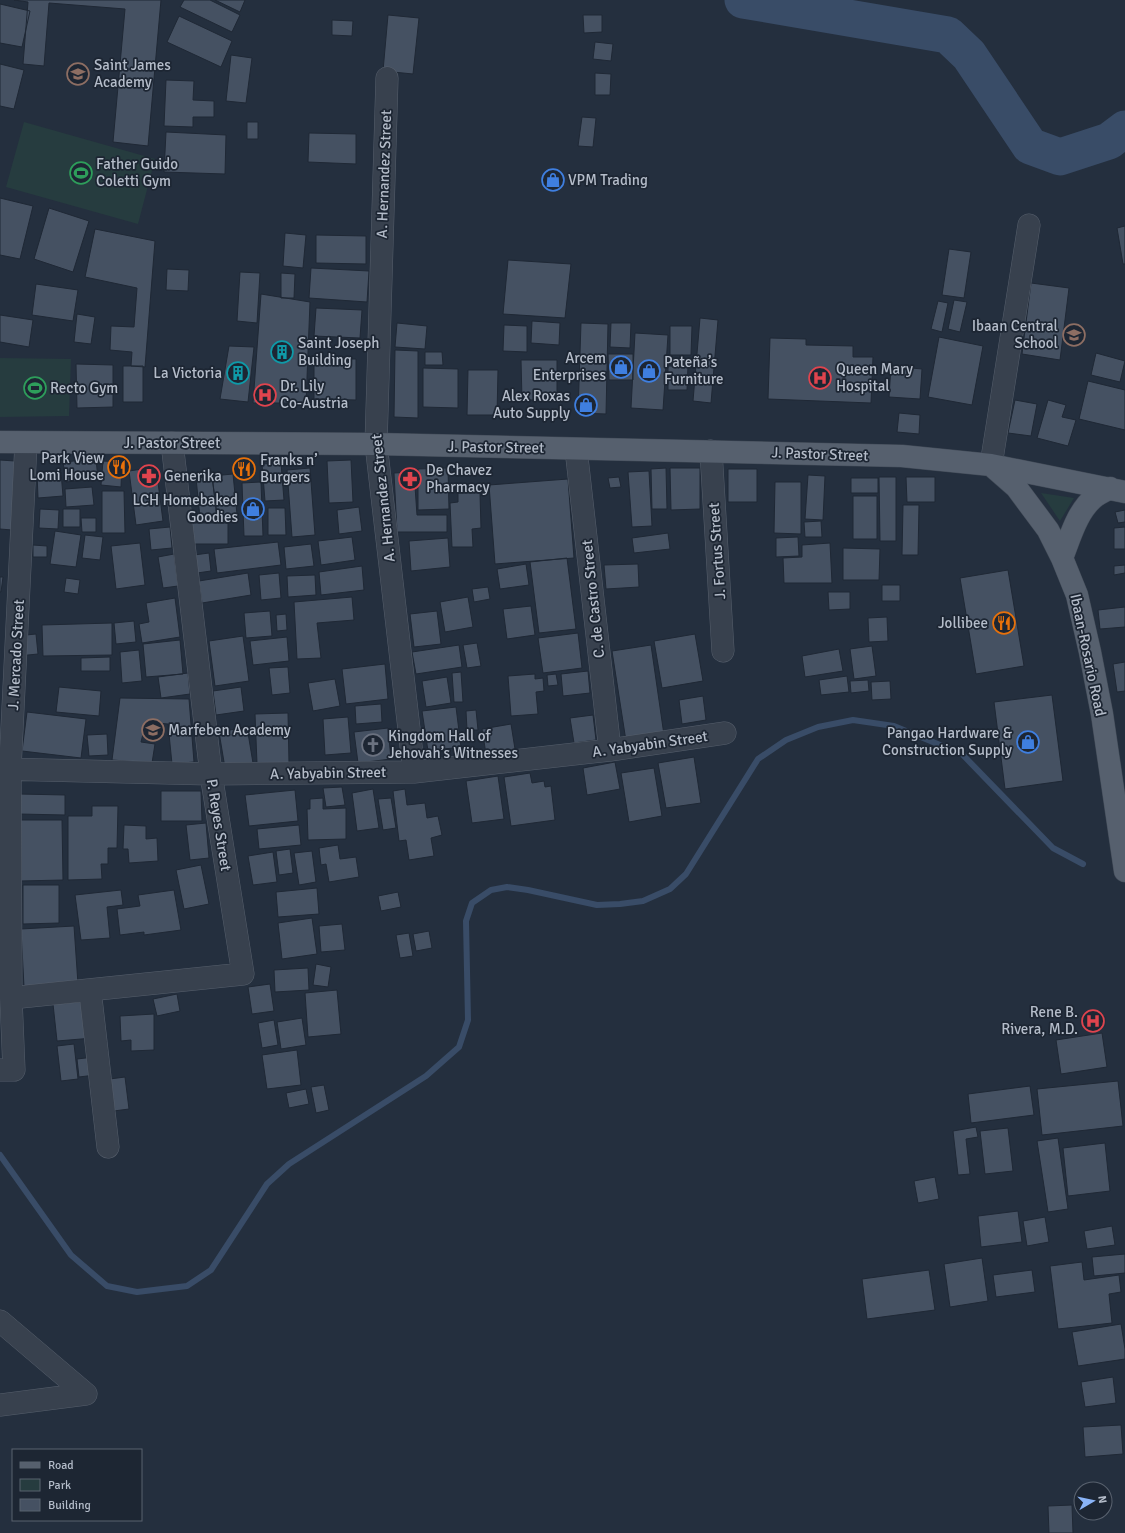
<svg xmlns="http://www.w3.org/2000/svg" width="1125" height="1533" font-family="Signika,sans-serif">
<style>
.green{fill:#263c3f}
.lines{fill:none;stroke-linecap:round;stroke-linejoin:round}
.stream{stroke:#394c67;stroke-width:6}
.river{stroke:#394c67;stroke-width:37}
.building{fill:#455162;stroke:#1f2835}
.minor-casing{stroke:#565f6c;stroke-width:23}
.major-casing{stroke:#414a57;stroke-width:23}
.minor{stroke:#38414e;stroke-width:22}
.major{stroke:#56606e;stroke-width:22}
.labels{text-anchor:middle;stroke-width:3.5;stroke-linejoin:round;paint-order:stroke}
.poi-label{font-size:15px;fill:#b4bcc9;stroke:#1d2633;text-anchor:start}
.street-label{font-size:15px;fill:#b4bcc9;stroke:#1d2633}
</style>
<rect width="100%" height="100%" fill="#242f3e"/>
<!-- green -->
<path class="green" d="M24,122L155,159L138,224L6,187Z
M0,358L71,359L69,416L0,417Z
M1041,493L1074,498L1060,521Z"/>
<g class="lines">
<!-- stream -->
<path class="stream" d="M0,1155L71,1255L107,1286L137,1292L187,1286L211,1270L267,1184L289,1164L426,1076L459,1047L468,1020L466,921L472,903L491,890L507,887L528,890L597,905L620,904L643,901L670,889L686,874L758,759L786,740L818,727L853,720L894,726L962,754L1053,848L1083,864"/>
<!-- river -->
<path class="river" d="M743,0L948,35L969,55L1030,146L1060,157L1109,141L1125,129"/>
</g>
<!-- building -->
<path class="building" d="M14,0H161L148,146L113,142L125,9L49,3L44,66L23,64L28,2Z
M184,0H210L240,15L232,32L180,7Z
M215,0H245L240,12Z
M0,4L30,11L22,47L0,43Z
M388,15L419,18L413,74L383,71Z
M583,15H602V32L584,33Z
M179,16L232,41L221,67L167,42Z
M332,20L353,21L352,36L332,35Z
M595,42L613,44L611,61L593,59Z
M231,55L252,58L246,103L226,101Z
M0,64L24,70L14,109L0,106Z
M595,73L611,74L610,95H595Z
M166,80L194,81L193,100L214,101V117H193V127L164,126Z
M582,117L596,118L593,147L578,146Z
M247,122H258V139H247Z
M166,132L226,135L225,174L164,172Z
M309,133L356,134V164L308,162Z
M0,198L33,206L20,259L0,255Z
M49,208L89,221L73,272L34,259Z
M1125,226V264H1123L1117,228Z
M95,229L155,241L145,367L131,366L132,352L110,350L111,326L134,327L137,288L85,277Z
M285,233L306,235L303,268L283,266Z
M316,235L366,236V264L316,263Z
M949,249L971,252L964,298L942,295Z
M508,260L571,264L565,318L503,314Z
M311,268L369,271L367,302L309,298Z
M167,269L189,270L188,291L166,290Z
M240,272L260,273L257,323L237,321Z
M281,273L295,274L294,298H281Z
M1031,283L1069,288L1060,360L1022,354Z
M36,284L78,290L73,321L32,315Z
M261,294L310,302L306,403H253Z
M954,300L967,302L960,332L948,329Z
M938,301L948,303L942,332L931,329Z
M316,308L362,310L360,338L314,336Z
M77,314L95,317L91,344L74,342Z
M0,315L33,320L29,347L0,342Z
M700,318L718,320L711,403L693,401Z
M532,321L560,323L559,345L531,343Z
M397,323L427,326L425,349L395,347Z
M581,323L608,324L606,414L578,413Z
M611,323H631L630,348L610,347Z
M504,325L527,326V352L503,351Z
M670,326H692L691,355H670Z
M635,333L668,335L663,410L631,408Z
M939,337L983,346L972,405L928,397Z
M770,338L806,339V345L853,346V357H873L871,403L768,399Z
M229,346L254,347L248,402L220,399Z
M395,350L418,351V418L394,417Z
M425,352H442L443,365H425Z
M1096,353L1125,361L1120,382L1091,375Z
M608,354H633V380H609Z
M314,359H356V400L314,399Z
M521,360H557V400H522Z
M76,364L113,365V407L77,408Z
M123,366H143V402H123Z
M668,366H688L687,390H668Z
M891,366L922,369L920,399L889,397Z
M423,368L458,369V408L423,407Z
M468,370H498L497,415H467Z
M1088,381L1125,390V430L1079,419Z
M1015,400L1037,404L1031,436L1008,433Z
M1048,400L1066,405L1062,417L1076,420L1068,446L1037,438Z
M899,413L920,415L919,434L897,432Z
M96,459L98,479L66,482L63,462Z
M0,460L15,461L12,530L0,529Z
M351,460L353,502L329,503L327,461Z
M103,461L122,462L121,487L101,485Z
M281,463L284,500L265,501L262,464Z
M156,467L163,521L136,525L129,471Z
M310,468L315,535L292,537L287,470Z
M448,468L449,509L418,510V469Z
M666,468L667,509H652L651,469Z
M670,468H700V509L671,510Z
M728,469H757V502H728Z
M649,471L652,526L632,527L628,472Z
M61,472L63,496L38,498L37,473Z
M414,472L417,515H447V532H397L394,473Z
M233,474L237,514L217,516L212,476Z
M808,475L825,476L823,520L805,519Z
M212,476L217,516L200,518L196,478Z
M619,477L621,487L610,488L608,478Z
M879,477H896V541H880Z
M906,477H935V502H907Z
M851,478H878V493H851Z
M568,479L574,558L495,564L489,485Z
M261,482L263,536H244L242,483Z
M775,482H801V534L774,533Z
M92,487L94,505L66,507L65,489Z
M102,491H124L125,533H102Z
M458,493H480L481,528L472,529L473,547H452L450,503L458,502Z
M853,496H877V539H853Z
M903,505H919L918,555H902Z
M359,507L362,531L339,534L337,510Z
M268,508H285L286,535H268Z
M40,509L59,510L58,529L39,528Z
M63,509H80V527H63Z
M1125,510V522L1118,523L1115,512Z
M81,518H96V532H82Z
M821,521L822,537H805L804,522Z
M189,523H228V544H189Z
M170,527L172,548L151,550L149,529Z
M1125,527V549H1114V528Z
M55,531L81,535L76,567L50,564Z
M668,533L670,549L634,553L632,538Z
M85,535L103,537L100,560L82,558Z
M352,537L355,560L321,565L318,541Z
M798,537L799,556L776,557V538Z
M448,538L450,567L411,571L409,541Z
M278,542L281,565L217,573L214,549Z
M140,543L145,585L116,589L111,546Z
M830,543L832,583H784L783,558L802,557V545Z
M311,544L314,566L286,569L284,547Z
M33,545L47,546V557H33Z
M843,548L880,549L879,580H843Z
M209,553L211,571L197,573L194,555Z
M174,554L178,586L163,588L158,557Z
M567,558L576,629L539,633L530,562Z
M526,564L529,585L500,589L497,569Z
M638,564L639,587L606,589L604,565Z
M1125,565V573L1114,575V566Z
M362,566L364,590L321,595L319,572Z
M1008,570L1024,666L976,674L960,578Z
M248,573L251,595L202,603L199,581Z
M279,573L281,598L261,600L259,575Z
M315,575L316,595L288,597L287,576Z
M0,577H3L1,592H0Z
M66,578L80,580L78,594L64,592Z
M882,585H900V601H882Z
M488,587L490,599L474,602L472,589Z
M828,592H850V609L829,610Z
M352,597L354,620L317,623L321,658L297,659L294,602Z
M468,597L473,627L445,632L440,602Z
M175,598L180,637L142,643L139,624L149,622L146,603Z
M531,606L535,635L507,639L503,609Z
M1125,607V627L1100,629L1098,610Z
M270,611L272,636L246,638L244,613Z
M437,611L441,644L414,647L410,614Z
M286,614L287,630L277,631L276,615Z
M887,617L888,641L869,642L868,618Z
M134,621L136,642L116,644L114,623Z
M112,623V655L43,656L42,625Z
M578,633L582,668L543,673L538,638Z
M36,634L38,654L18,656L16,636Z
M695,634L703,681L662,688L654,641Z
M243,636L249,681L215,686L209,641Z
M287,637L289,661L253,665L250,641Z
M180,640L183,674L146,677L143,644Z
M477,643L481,666L467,668L463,645Z
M459,645L462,667L416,674L412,652Z
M651,645L664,735L626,741L612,651Z
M872,646L876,676L854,679L850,649Z
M839,649L843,671L805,677L802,656Z
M139,650L142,681L122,683L120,652Z
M110,657V671H81V658Z
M1125,662V691L1117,692L1113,664Z
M385,664L388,699L346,704L342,669Z
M288,667L290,693L272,695L269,668Z
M588,671L590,693L563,696L561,674Z
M461,672L463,702H454L452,673Z
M188,673L190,694L161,698L158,677Z
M535,674V679L543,678L544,691L536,692L538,714L511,716L508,676Z
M556,674L558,685L548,686L547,675Z
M847,676L849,692L821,695L819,680Z
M447,677L451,703L426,707L422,681Z
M335,679L340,706L313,711L308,683Z
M868,680L869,691L851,693L850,681Z
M890,681L891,699L872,700L871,682Z
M59,687L101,691L99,716L56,712Z
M241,687L244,711L216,715L213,691Z
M1052,695L1063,781L1005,789L994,702Z
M703,696L706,720L682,724L679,700Z
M120,698L189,699L194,762L172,764L168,724L146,722L141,742L155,744L152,763L112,760Z
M381,704L382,722L356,724L355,706Z
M456,707L461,747L428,751L422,711Z
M476,710L478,730H467L466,711Z
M27,712L86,719L81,758L22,751Z
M288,713L289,763L257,764L255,714Z
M593,715L596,740L574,743L570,718Z
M348,717L351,753L325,755L323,719Z
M511,724L515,749L486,754L482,729Z
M247,727L253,763L225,768L219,732Z
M388,728L391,759L358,763L354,732Z
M107,734L108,755L89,756L87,735Z
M694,757L701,803L666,808L658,763Z
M615,762L620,789L587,795L583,768Z
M654,768L662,816L629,822L621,773Z
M530,773L532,783L544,781L545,787L551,786L555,820L511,826L504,777Z
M498,776L504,819L472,823L466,781Z
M342,787L345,805L326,807L323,788Z
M373,789L379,828L357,831L352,793Z
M405,789L407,805L425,803L427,818L438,816L442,835L431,838L434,856L409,860L406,840L399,841L393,791Z
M295,790L298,821L249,826L245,795Z
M161,791H201L202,821H161Z
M19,794L65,795V815L19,814Z
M323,798V809L346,808V839L308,840L307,809H310V799Z
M391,798L396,828L383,830L378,799Z
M92,806H118L117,848H108V864H101L102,879L68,880V816H92Z
M20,820H62L63,880L20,881Z
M206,823L209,858L190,860L186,825Z
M124,825L146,826V839L157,838L158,861L129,863L128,849H123Z
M299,825L301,845L259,849L257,829Z
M338,845L340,859L356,857L359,877L329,882L326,864L321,865L319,848Z
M290,849L293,873L279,875L276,851Z
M312,851L316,882L299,885L294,853Z
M273,852L277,882L253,885L248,856Z
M201,865L209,904L184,909L176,870Z
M23,885H59V923L23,924Z
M317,888L319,914L278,917L276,892Z
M121,890L123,905L107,907L110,938L81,940L75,895Z
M174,890L181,930L144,935V932L120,935L117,909L140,906L138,895Z
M398,892L401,907L381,911L378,896Z
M312,918L317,954L282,959L278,923Z
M342,924L345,950L321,952L319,926Z
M74,926L78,984L24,987L21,929Z
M429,931L432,948L416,951L413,934Z
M409,933L413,956L400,958L396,935Z
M316,964L331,967L328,987L313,985Z
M308,968L309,990L275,992L274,970Z
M270,984L274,1011L252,1014L248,987Z
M337,990L341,1034L308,1037L305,993Z
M177,994L180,1011L157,1016L153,999Z
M89,1001L93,1038L57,1041L53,1004Z
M154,1014V1050L131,1051V1040L121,1041L120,1016Z
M1081,1017H1105V1026H1081Z
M302,1018L306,1045L281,1049L277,1022Z
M274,1020L278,1045L262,1048L258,1023Z
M1102,1033L1107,1067L1061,1074L1056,1040Z
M74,1044L78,1079L61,1081L57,1046Z
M297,1050L301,1085L267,1089L262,1055Z
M94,1057L95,1075L79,1077L77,1059Z
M125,1077L129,1109L106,1112L102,1080Z
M1118,1081L1123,1126L1042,1135L1037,1089Z
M324,1085L329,1110L316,1113L311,1087Z
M1030,1086L1034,1115L971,1123L968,1094Z
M306,1089L309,1104L289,1108L286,1093Z
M976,1127L978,1137L966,1139L970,1174L958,1175L953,1131Z
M1008,1128L1013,1171L985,1174L980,1131Z
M1058,1138L1068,1209L1048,1212L1037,1141Z
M1105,1143L1110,1191L1068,1196L1063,1148Z
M935,1177L939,1199L918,1203L914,1181Z
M1018,1211L1022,1242L981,1247L978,1216Z
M1045,1217L1049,1242L1027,1246L1023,1221Z
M1112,1226L1115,1245L1087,1249L1084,1231Z
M1125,1254V1273L1094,1276L1092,1257Z
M982,1258L988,1301L950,1307L944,1264Z
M1082,1262L1084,1280L1119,1275L1121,1292L1109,1294L1112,1323L1058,1329L1050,1266Z
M929,1270L935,1310L867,1319L862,1279Z
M1032,1270L1035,1292L996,1297L993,1275Z
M1121,1324L1125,1349V1359L1078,1366L1072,1332Z
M1113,1377L1116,1403L1085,1407L1081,1382Z
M1121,1425L1123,1454L1085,1457L1083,1427Z
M1072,1505L1073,1533H1049L1048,1506Z"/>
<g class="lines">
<!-- minor casing -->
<g class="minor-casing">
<path id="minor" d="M387,78L376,444L414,772
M576,449L610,750
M711,451L723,651
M991,465L1029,225
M0,769L211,774L414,772L610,750L725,733
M90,990L108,1147
M11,998L243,974L211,774L172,443
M0,1070H14L11,998L10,769L26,443
M0,1321L86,1394
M0,1405L86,1394"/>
</g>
<!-- major casing -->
<g class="major-casing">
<path id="major" d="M0,442L376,444L902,456L991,465L1125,492
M992,466L1016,487L1048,530L1062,558L1077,595L1090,652L1102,714L1125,871
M1062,558C1070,538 1077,510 1096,496C1100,493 1105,491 1110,488"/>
</g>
<!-- minor -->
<use href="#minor" class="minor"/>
<!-- major -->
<use href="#major" class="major"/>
</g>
<!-- icons -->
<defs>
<g id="school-ring" transform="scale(1.15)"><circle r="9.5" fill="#1d2633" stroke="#8d6e63" stroke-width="1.5"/><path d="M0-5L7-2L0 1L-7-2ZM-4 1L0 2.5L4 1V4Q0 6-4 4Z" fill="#8d6e63"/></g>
<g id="stadium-ring" transform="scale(1.15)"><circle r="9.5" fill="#1d2633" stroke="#2e9e5b" stroke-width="1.5"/><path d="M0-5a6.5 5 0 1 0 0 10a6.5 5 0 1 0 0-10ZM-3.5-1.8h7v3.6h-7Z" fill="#2e9e5b"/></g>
<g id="shop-ring" transform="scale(1.15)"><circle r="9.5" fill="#1d2633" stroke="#3f7fe0" stroke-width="1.5"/><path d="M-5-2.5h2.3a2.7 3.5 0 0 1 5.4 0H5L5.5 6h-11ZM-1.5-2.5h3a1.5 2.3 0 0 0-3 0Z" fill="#3f7fe0"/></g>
<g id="building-ring" transform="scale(1.15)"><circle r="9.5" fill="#1d2633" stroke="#0f9aa8" stroke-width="1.5"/><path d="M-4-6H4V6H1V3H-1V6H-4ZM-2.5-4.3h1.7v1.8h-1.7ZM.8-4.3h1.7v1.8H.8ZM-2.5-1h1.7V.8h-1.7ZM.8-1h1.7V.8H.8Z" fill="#0f9aa8"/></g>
<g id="hospital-ring" transform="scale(1.15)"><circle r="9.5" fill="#1d2633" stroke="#e0444e" stroke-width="1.5"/><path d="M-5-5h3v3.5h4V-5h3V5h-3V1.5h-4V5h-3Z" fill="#e0444e"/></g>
<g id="restaurant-ring" transform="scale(1.15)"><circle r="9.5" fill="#1d2633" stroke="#e8710a" stroke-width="1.5"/><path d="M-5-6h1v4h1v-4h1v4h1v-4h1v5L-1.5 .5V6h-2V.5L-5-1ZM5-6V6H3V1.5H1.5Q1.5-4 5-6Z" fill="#e8710a"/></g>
<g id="pharmacy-ring" transform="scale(1.15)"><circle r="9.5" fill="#1d2633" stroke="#e0444e" stroke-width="1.5"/><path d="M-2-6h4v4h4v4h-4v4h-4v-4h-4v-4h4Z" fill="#e0444e"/></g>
<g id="church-ring" transform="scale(1.15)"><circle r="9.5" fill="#1d2633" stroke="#6b7280" stroke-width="1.5"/><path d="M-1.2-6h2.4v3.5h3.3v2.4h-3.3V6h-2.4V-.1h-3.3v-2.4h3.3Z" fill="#6b7280"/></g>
</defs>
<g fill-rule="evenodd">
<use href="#school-ring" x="78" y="74"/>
<use href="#stadium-ring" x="81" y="173"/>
<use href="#shop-ring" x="553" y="180"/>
<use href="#school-ring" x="1074" y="335"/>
<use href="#building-ring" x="282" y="352"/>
<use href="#shop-ring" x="621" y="367"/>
<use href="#shop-ring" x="649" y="371"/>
<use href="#building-ring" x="238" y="373"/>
<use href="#hospital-ring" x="820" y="378"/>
<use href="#stadium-ring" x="35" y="388"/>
<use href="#hospital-ring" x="265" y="395"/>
<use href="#shop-ring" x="586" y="405"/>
<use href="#restaurant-ring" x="119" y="467"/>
<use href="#restaurant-ring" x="244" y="469"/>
<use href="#pharmacy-ring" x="149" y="476"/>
<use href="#pharmacy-ring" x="410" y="479"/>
<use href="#shop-ring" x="253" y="509"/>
<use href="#restaurant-ring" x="1004" y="623"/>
<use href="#school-ring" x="153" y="730"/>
<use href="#shop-ring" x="1028" y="742"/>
<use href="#church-ring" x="373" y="745"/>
<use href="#hospital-ring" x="1093" y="1021"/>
</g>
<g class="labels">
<!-- poi labels -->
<g class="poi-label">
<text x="94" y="70">Saint James<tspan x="94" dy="17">Academy</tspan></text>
<text x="96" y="169">Father Guido<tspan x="96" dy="17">Coletti Gym</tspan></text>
<text x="568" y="185">VPM Trading</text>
<text x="1058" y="331" text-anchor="end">Ibaan Central<tspan x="1058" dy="17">School</tspan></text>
<text x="298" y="348">Saint Joseph<tspan x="298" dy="17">Building</tspan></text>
<text x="606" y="363" text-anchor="end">Arcem<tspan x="606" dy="17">Enterprises</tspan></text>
<text x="664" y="367">Pateña’s<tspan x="664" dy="17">Furniture</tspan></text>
<text x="836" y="374">Queen Mary<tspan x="836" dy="17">Hospital</tspan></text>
<text x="222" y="378" text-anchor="end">La Victoria</text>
<text x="280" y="391">Dr. Lily<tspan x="280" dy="17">Co-Austria</tspan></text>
<text x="50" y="393">Recto Gym</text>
<text x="570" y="401" text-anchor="end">Alex Roxas<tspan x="570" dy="17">Auto Supply</tspan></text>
<text x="104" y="463" text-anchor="end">Park View<tspan x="104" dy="17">Lomi House</tspan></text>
<text x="260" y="465">Franks n’<tspan x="260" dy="17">Burgers</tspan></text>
<text x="426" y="475">De Chavez<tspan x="426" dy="17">Pharmacy</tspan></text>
<text x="164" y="481">Generika</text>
<text x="238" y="505" text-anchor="end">LCH Homebaked<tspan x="238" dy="17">Goodies</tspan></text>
<text x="988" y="628" text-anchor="end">Jollibee</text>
<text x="168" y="735">Marfeben Academy</text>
<text x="1012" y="738" text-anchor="end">Pangao Hardware &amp;<tspan x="1012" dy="17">Construction Supply</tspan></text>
<text x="388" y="741">Kingdom Hall of<tspan x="388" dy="17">Jehovah’s Witnesses</tspan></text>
<text x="1078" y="1017" text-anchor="end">Rene B.<tspan x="1078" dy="17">Rivera, M.D.</tspan></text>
</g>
<!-- street labels -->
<g class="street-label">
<text transform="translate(384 174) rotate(-88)" y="5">A. Hernandez Street</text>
<text x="172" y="448">J. Pastor Street</text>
<text transform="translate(496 447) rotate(1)" y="5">J. Pastor Street</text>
<text transform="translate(820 454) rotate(2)" y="5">J. Pastor Street</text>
<text transform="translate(383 498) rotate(-96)" y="5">A. Hernandez Street</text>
<text transform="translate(717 551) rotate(-94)" y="5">J. Fortus Street</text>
<text transform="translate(593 599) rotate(-96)" y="5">C. de Castro Street</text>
<text transform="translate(16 655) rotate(-87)" y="5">J. Mercado Street</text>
<text transform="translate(1088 655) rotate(78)" y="5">Ibaan-Rosario Road</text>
<text transform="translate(650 744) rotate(-8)" y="5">A. Yabyabin Street</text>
<text transform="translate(328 773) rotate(-1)" y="5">A. Yabyabin Street</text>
<text transform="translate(219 825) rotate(81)" y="5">P. Reyes Street</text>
</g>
</g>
<!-- legend -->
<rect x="12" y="1449" width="130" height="72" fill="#1d2633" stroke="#59626f"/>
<rect x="20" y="1462" width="20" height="6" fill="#56606e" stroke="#59626f"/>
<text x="48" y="1469" font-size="12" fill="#b4bcc9">Road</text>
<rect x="20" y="1479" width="20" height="12" fill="#263c3f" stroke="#59626f"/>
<text x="48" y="1489" font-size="12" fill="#b4bcc9">Park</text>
<rect x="20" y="1499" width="20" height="12" fill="#455162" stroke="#59626f"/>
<text x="48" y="1509" font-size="12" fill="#b4bcc9">Building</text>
<!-- north arrow -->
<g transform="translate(1093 1501) rotate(81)"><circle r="19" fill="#1d2633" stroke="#59626f"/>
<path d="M0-3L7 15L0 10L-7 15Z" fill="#8ab4f8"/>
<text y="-6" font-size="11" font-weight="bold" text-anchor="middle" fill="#b4bcc9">N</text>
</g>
</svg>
